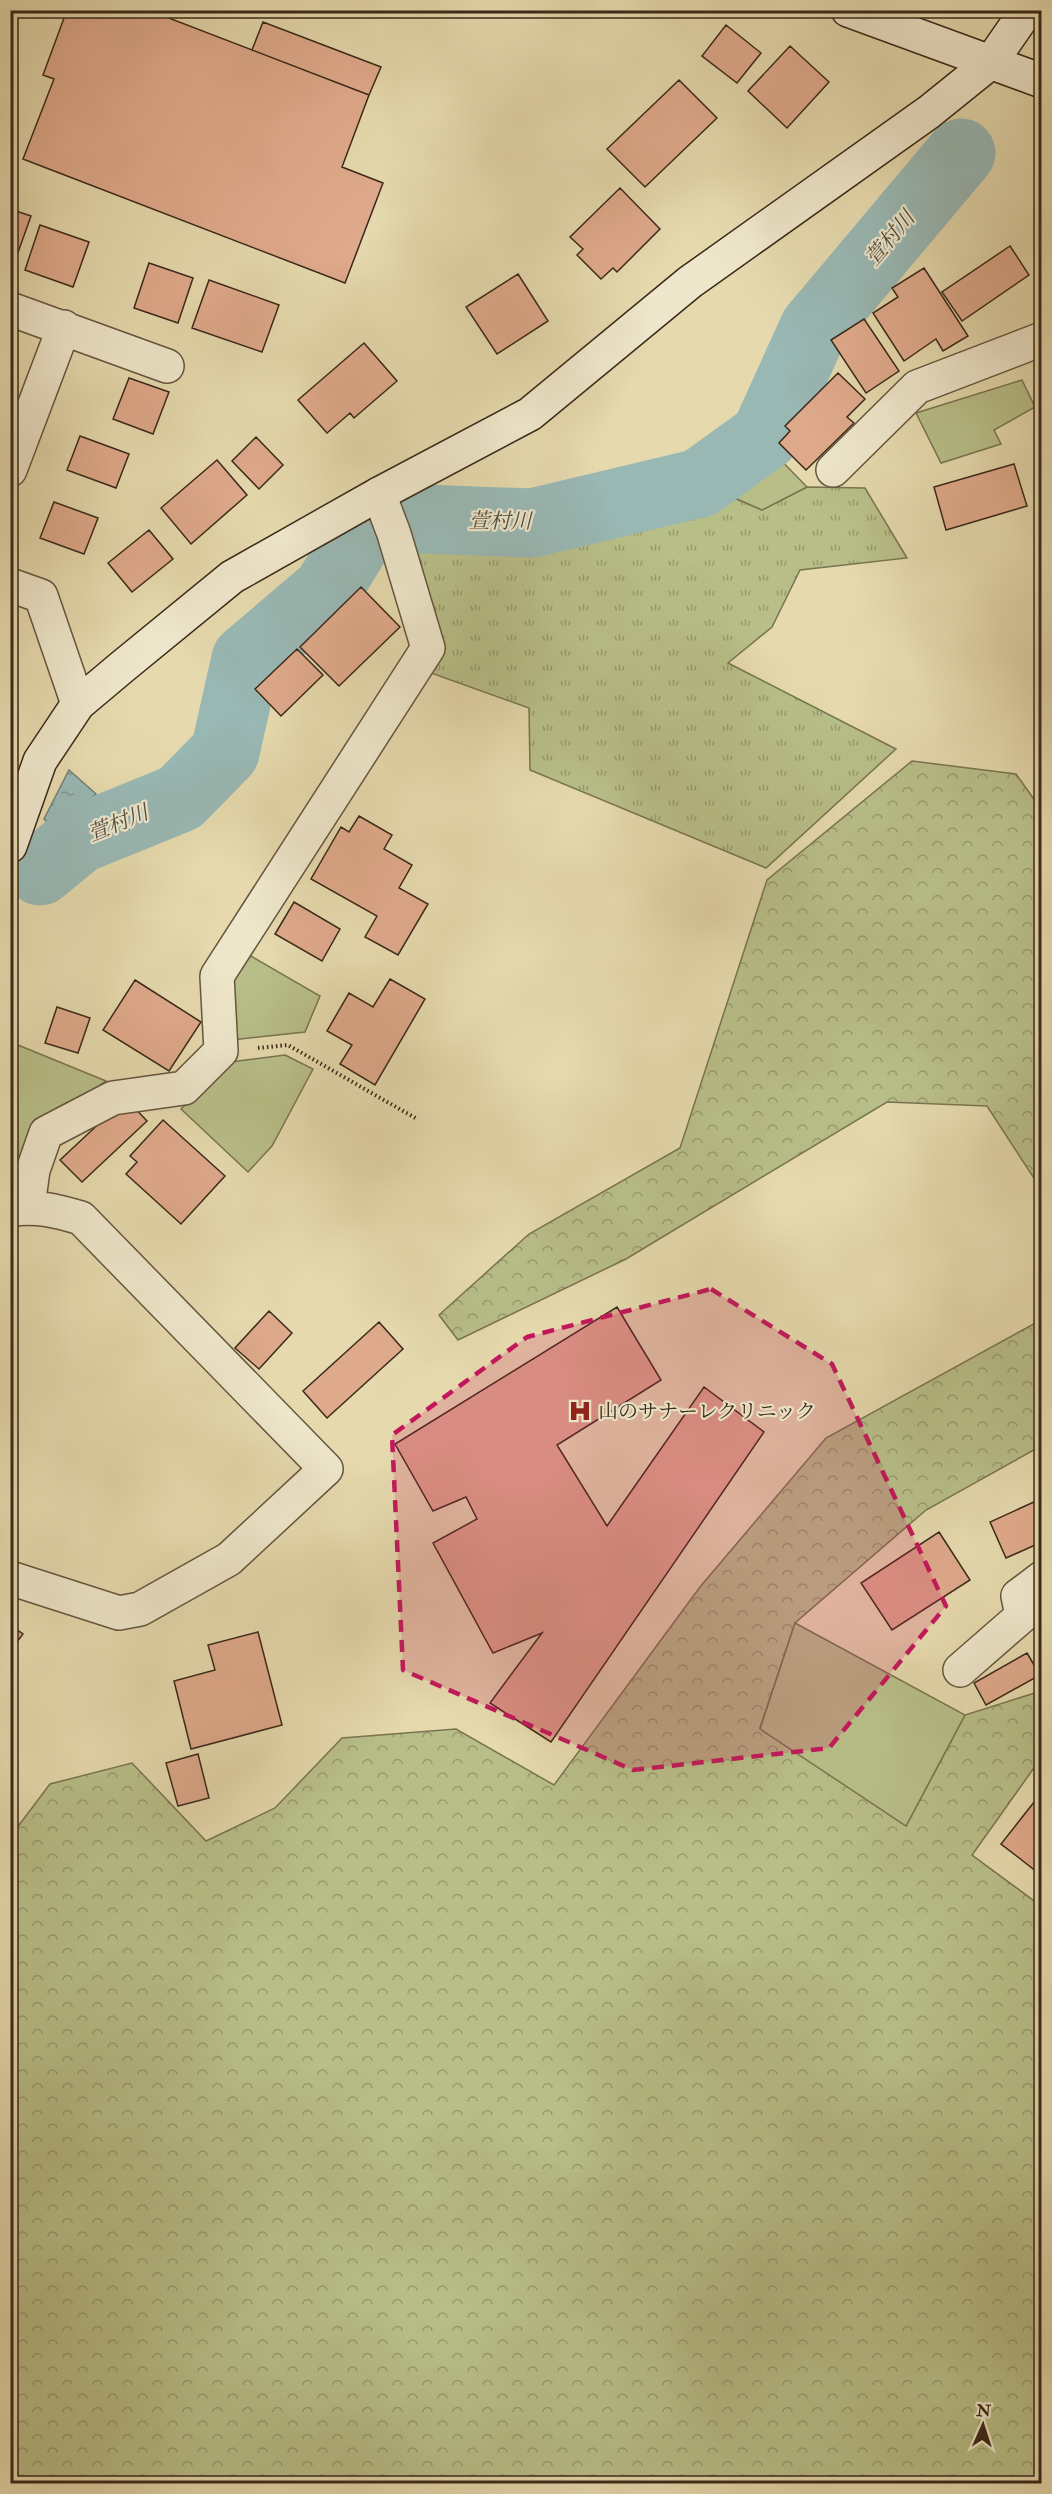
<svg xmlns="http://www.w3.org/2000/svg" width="1052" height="2494" font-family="'IM FELL Double Pica','Noto Serif JP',serif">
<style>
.grass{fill:url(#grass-tufts);stroke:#797450;stroke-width:1.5}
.forest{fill:url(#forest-crowns);stroke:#797450;stroke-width:1.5}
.green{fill:#b8be88;stroke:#797450;stroke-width:1.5}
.water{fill:url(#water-ripples);stroke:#737f76;stroke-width:1.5}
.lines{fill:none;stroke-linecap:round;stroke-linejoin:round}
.river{stroke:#99b8b4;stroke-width:69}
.building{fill:#dfa98b;stroke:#3a2919;stroke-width:1.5}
.street-casing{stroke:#65553e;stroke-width:36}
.secondary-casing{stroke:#3a2919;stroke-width:36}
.path{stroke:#3a2919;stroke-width:4;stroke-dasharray:1.5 3;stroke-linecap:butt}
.street{stroke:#eee6ca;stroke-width:33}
.secondary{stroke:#eee6ca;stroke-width:33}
.marked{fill:#c2185b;fill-opacity:0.2;stroke:#c2185b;stroke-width:4.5;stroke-dasharray:12 8;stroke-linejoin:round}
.labels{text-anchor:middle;stroke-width:4.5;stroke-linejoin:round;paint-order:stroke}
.poi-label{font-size:20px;fill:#3a2919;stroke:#eee6ca;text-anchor:start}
.water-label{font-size:21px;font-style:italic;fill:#524d40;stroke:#eee6ca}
</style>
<defs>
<pattern id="grass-tufts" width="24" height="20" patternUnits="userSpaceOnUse" patternTransform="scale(1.5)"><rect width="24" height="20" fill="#b8be88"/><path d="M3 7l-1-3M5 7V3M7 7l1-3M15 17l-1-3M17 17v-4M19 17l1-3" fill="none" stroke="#979a6e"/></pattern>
<pattern id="forest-crowns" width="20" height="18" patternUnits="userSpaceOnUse" patternTransform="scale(1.5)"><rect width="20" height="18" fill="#b8be88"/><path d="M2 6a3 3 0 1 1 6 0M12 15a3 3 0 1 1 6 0" fill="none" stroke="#979a6e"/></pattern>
<pattern id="water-ripples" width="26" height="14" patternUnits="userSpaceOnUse" patternTransform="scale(1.5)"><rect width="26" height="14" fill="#99b8b4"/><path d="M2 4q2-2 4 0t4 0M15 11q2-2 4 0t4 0" fill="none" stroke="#7e9692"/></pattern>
</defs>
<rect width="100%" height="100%" fill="#e5d9ad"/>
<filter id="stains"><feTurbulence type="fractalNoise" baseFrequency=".00333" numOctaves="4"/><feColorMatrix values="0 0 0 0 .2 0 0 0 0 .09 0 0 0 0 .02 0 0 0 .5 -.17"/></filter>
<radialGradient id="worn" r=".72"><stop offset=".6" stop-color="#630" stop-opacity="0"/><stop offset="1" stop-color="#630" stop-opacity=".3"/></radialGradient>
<!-- grass -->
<path class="grass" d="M807,487L865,488L907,558L800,570L772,627L728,663L896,749L766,868L530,770L529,708L431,673L404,535L569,532L714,489L762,510Z"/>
<!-- forest -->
<path class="forest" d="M912,761L1016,774L1041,809V1189L987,1106L887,1102L626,1259L458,1340L439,1315L529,1234L680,1148L767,880Z
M1041,1320V1446L926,1510L795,1623L760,1728L906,1826L965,1715L1041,1691V1758L972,1855L1041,1906V2483H11L10,1837L50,1784L132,1763L206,1841L275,1808L342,1738L456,1729L554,1785L700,1587L826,1438Z"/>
<!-- green -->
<path class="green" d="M1022,380L1035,407L994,430L1001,444L941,463L916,413Z
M767,446L807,487L762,510L714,489Z
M244,952L320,996L305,1032L232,1040L227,986Z
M13,1043L106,1081L39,1126L21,1187L11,1182L10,1057Z
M285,1055L313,1069L272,1146L248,1172L181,1109L230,1062Z
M795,1623L965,1715L906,1826L760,1729Z"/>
<!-- water -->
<path class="water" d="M69,770L96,794L54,828L44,819Z"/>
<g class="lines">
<!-- river -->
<path class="river" d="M40,871L79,839L180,798L225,752L246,659L327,590L359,538L394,518L532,523L700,483L765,436L814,328L961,153"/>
</g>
<!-- building -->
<path class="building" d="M67,10H148L369,95L342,167L383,183L345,283L23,159L54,79L43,75Z
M263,22L381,67L369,95L252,50Z
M726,25L761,53L737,83L702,56Z
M790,46L829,82L787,128L748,91Z
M679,80L717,118L645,187L607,149Z
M620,188L660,229L617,272L613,268L601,279L577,255L583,249L570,237Z
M10,209L31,216L16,258L10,257Z
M40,225L89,242L73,287L25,270Z
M1010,246L1029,275L962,321L942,292Z
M149,263L193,278L178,323L134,308Z
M924,268L968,336L943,351L936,339L904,361L873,313L898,297L892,288Z
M518,274L548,321L497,354L466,307Z
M209,280L279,305L262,352L192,328Z
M864,319L899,371L866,393L831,340Z
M364,343L397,381L354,418L350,413L327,433L298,400Z
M838,373L865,399L847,417L854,423L806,470L779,443L790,431L785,426Z
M129,378L169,392L153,434L113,419Z
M80,436L129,454L116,488L67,470Z
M256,437L283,465L259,489L232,461Z
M217,460L247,495L191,544L161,508Z
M1014,464L1027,506L946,530L934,487Z
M54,502L98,518L84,554L40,538Z
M149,530L173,559L132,592L108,563Z
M361,587L400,627L339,686L300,647Z
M297,649L323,675L281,716L255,689Z
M359,816L392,835L384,849L412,865L399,888L428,904L398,955L365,937L377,916L311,879L341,827L349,832Z
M294,902L340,929L322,961L275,934Z
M390,979L425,999L375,1085L340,1064L352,1045L327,1031L349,993L373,1007Z
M135,980L201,1022L169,1071L103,1030Z
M57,1007L90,1018L78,1053L45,1043Z
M130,1103L147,1121L82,1182L60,1160L105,1118Z
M163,1120L225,1176L181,1224L126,1174L137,1162L130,1156Z
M617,1307L661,1380L557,1445L607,1526L704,1387L764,1432L551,1742L490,1703L542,1633L493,1653L433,1543L477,1519L466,1497L433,1511L395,1444Z
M269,1311L292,1333L259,1369L235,1348Z
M379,1322L403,1349L327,1418L303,1391Z
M1036,1501L1042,1512V1522L1036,1524L1042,1535V1542L1006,1558L990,1522Z
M939,1532L970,1580L892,1630L861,1583Z
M10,1625L23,1634L10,1651Z
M258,1632L282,1725L191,1749L174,1681L215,1670L208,1645Z
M1027,1653L1040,1675L986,1705L974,1683Z
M198,1754L209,1798L178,1806L166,1763Z
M1042,1792V1875H1041L1001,1844Z"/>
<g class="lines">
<!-- street casing -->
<g class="street-casing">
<path id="street" d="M10,309L167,366
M10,470L64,327
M833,470L917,387L1042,339
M10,585L41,596L78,704
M28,1206L33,1170L46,1133L113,1098L184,1088L221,1051L217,976L428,648L394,534L379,494
M10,1210C35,1205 57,1211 81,1218L326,1469L229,1559L140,1609L119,1613L10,1578
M960,1670L1022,1616L1018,1596L1042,1578"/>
</g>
<!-- secondary casing -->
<g class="secondary-casing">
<path id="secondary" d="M848,10L1042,81
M10,846L40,761L78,704L122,667L232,577L379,494L530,414L690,282L929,112L991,62L1027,10"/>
</g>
<!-- path -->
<path class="path" d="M258,1048L288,1045L417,1119"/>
<!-- street -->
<use href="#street" class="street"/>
<!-- secondary -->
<use href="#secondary" class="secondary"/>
</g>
<!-- marked area -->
<path class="marked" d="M711,1289L832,1364L946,1606L829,1748L633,1770L403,1670L392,1435L527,1337Z"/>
<!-- icons -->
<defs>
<g id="hospital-bare" transform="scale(1.8)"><path d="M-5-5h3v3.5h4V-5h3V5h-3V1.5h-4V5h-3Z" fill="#8f2418" stroke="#eee6ca" stroke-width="2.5" paint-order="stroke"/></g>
</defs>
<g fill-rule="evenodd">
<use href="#hospital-bare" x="580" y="1411"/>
</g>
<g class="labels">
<!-- poi labels -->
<g class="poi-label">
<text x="598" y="1418">山のサナーレクリニック</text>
</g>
<!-- water labels -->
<g class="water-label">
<text transform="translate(890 238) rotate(-50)" y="7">萱村川</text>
<text x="500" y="528">萱村川</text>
<text transform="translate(118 823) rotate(-22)" y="7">萱村川</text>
</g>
</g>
<!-- margin -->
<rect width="1052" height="2494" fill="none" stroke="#e5d9ad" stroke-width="36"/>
<rect x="12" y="12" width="1028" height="2470" fill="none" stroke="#3a2919" stroke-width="3"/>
<rect x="18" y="18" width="1016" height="2458" fill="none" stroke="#3a2919" stroke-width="1.5"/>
<!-- north arrow -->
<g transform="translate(983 2425) rotate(3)" stroke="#eee6ca" stroke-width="4.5" paint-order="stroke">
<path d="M0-4.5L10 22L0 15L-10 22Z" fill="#3a2919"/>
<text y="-9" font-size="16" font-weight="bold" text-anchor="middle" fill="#3a2919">N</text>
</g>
<rect width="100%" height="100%" filter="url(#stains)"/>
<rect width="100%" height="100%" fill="url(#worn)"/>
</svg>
